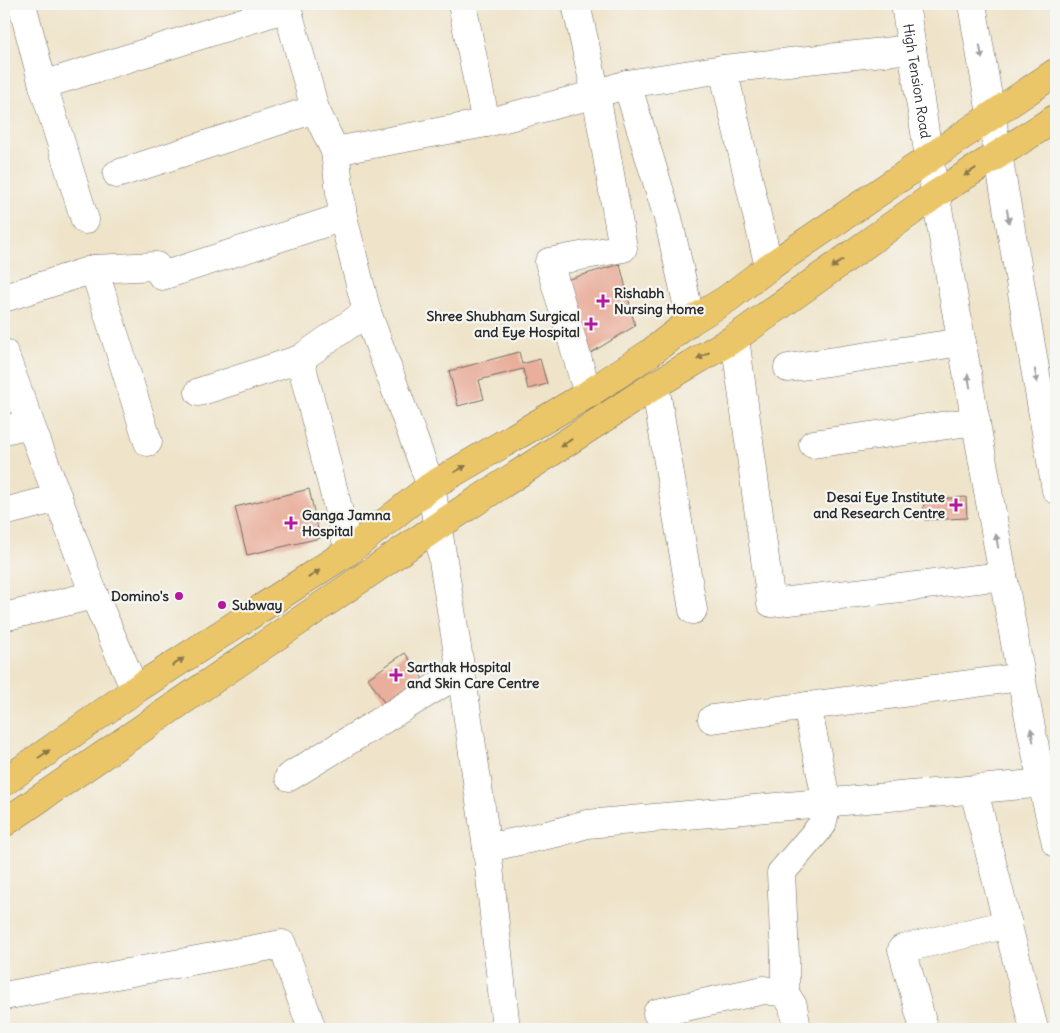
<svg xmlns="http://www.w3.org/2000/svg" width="1060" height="1033" font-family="Delius,sans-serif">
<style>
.building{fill:#e9af9c}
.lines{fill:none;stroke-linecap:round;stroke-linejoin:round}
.minor-casing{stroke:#706c63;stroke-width:29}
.major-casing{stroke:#706c63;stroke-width:29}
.minor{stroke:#fff;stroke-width:28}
.major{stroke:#ebc669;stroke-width:28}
.oneway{fill:#a0a0a0}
.oneway2{fill:#8b784a}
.poi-dot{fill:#b5179e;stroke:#f6f6f2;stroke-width:2}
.labels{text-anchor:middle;stroke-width:4.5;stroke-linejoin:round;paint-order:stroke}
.street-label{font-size:14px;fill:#2b2b2b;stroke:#f6f6f2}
.poi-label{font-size:14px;font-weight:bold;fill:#2b2b2b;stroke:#f6f6f2;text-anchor:start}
</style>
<rect width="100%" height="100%" fill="#f6f6f2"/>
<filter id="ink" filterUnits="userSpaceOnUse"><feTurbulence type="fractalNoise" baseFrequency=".02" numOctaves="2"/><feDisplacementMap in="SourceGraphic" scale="10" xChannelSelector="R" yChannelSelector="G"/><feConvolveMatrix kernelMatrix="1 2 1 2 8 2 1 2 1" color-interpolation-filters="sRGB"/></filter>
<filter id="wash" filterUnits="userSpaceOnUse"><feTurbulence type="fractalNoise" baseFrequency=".0096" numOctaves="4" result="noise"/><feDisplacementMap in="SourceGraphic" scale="20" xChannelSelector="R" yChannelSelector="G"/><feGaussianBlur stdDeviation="1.12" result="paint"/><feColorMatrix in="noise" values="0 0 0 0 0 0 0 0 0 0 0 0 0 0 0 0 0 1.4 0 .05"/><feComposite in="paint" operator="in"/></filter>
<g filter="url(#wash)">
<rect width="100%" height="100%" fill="#efe4ca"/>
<g id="blocks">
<!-- building -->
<path class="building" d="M620,264L635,326L584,357L562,281Z
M519,352L522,364L540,359L547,384L528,389L523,369L479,380L484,399L458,406L449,371Z
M309,489L320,538L247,555L235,507Z
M966,497L967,518L925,520L923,500Z
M405,653L427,685L389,710L368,678Z"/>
</g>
</g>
<g filter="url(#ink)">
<use href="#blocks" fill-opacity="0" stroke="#706c63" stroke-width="1"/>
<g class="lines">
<!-- minor casing -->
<g class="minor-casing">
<g id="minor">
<path d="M22,4L43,85L85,220"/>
<path d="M286,4L315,109L335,151L343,217L367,312L431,486L461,672L487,848L506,1029"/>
<path d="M462,4L486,123"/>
<path d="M576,4L596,94L623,248L549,262L588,394"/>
<path id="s1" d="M905,4L929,158L1021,677L1042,783L1056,843"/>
<path d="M972,4L1056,490"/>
<path d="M723,69L769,267"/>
<path d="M627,84L668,218L691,321"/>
<path d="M43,85L287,8"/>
<path d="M335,151L486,123L596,94L627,84L723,69L912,49"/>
<path d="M117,174L315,109"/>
<path d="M94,269L156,266L162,276L343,217"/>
<path d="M4,298L94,269L148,442"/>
<path d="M735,338L771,603L1003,576"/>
<path d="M4,353L94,595L135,690"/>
<path d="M300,359L349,551"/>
<path d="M788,368L962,342"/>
<path d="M655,385L693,610"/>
<path d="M199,392L300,359L367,312"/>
<path d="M4,430L30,424"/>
<path d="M813,444L976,421"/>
<path d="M4,512L58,498"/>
<path d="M4,617L94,595"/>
<path d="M712,719L1021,677"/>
<path d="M289,777L461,672"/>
<path d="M974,791L1034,1029"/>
<path d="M487,848L556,833L587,824L1056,782"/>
<path d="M785,993V957L781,873L822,825L827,803L807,706"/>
<path d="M4,996L282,944L312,1029"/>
<path d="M657,1013L764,990L785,993L793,1006L797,1029"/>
<path d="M924,1029L902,949L1008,924"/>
</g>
</g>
<!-- major casing -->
<g class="major-casing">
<path id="major" d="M4,782L135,690L349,551L431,486L588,394L650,353L691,321L727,299L769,267L1056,72
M4,823L438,526L655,385L735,338L936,194L1056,118"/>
</g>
<!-- minor -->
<use href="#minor" class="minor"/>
<!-- major -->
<use href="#major" class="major"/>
</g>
<!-- one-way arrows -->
<defs><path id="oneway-solid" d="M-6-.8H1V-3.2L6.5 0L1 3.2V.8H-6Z" transform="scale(1.25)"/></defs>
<g class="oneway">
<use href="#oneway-solid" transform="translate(981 52) rotate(80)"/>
<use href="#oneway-solid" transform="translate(1008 216) rotate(81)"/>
<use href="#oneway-solid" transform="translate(1036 376) rotate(80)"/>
<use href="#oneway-solid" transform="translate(969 381) rotate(-100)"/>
<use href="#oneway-solid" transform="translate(997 541) rotate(-100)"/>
<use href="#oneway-solid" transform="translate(1032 735) rotate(-101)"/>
</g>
<g class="oneway2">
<use href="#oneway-solid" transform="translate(970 172) rotate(147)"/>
<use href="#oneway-solid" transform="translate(837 264) rotate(144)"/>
<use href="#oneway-solid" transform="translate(703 356) rotate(149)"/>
<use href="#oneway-solid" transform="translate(566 443) rotate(147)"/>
<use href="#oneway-solid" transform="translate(460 469) rotate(-30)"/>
<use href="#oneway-solid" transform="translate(314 574) rotate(-33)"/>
<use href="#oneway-solid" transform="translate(178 662) rotate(-33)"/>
<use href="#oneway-solid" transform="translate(44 754) rotate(-35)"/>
</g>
</g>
<!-- markers -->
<g class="poi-dot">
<path d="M600.5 293.5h5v5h5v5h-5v5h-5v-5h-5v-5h5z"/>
<path d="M588.5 316.5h5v5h5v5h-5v5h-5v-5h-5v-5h5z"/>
<path d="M953.5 497.5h5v5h5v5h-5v5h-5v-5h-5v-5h5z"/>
<path d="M288.5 515.5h5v5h5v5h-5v5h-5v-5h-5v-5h5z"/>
<circle cx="179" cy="596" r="5"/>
<circle cx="222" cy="605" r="5"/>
<path d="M393.5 667.5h5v5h5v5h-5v5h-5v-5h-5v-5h5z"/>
</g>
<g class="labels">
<!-- street labels -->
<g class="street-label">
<text dy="5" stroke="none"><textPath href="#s1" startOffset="78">High Tension Road</textPath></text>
</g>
<!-- poi labels -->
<g class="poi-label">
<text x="614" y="298">Rishabh<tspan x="614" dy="16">Nursing Home</tspan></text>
<text x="580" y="321" text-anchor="end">Shree Shubham Surgical<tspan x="580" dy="16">and Eye Hospital</tspan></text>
<text x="945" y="502" text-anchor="end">Desai Eye Institute<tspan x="945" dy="16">and Research Centre</tspan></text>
<text x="302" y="520">Ganga Jamna<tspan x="302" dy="16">Hospital</tspan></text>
<text x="169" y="601" text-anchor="end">Domino's</text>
<text x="232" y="610">Subway</text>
<text x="407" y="672">Sarthak Hospital<tspan x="407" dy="16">and Skin Care Centre</tspan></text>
</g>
</g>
<!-- margin -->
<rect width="1060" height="1033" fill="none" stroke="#f6f6f2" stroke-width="20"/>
</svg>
